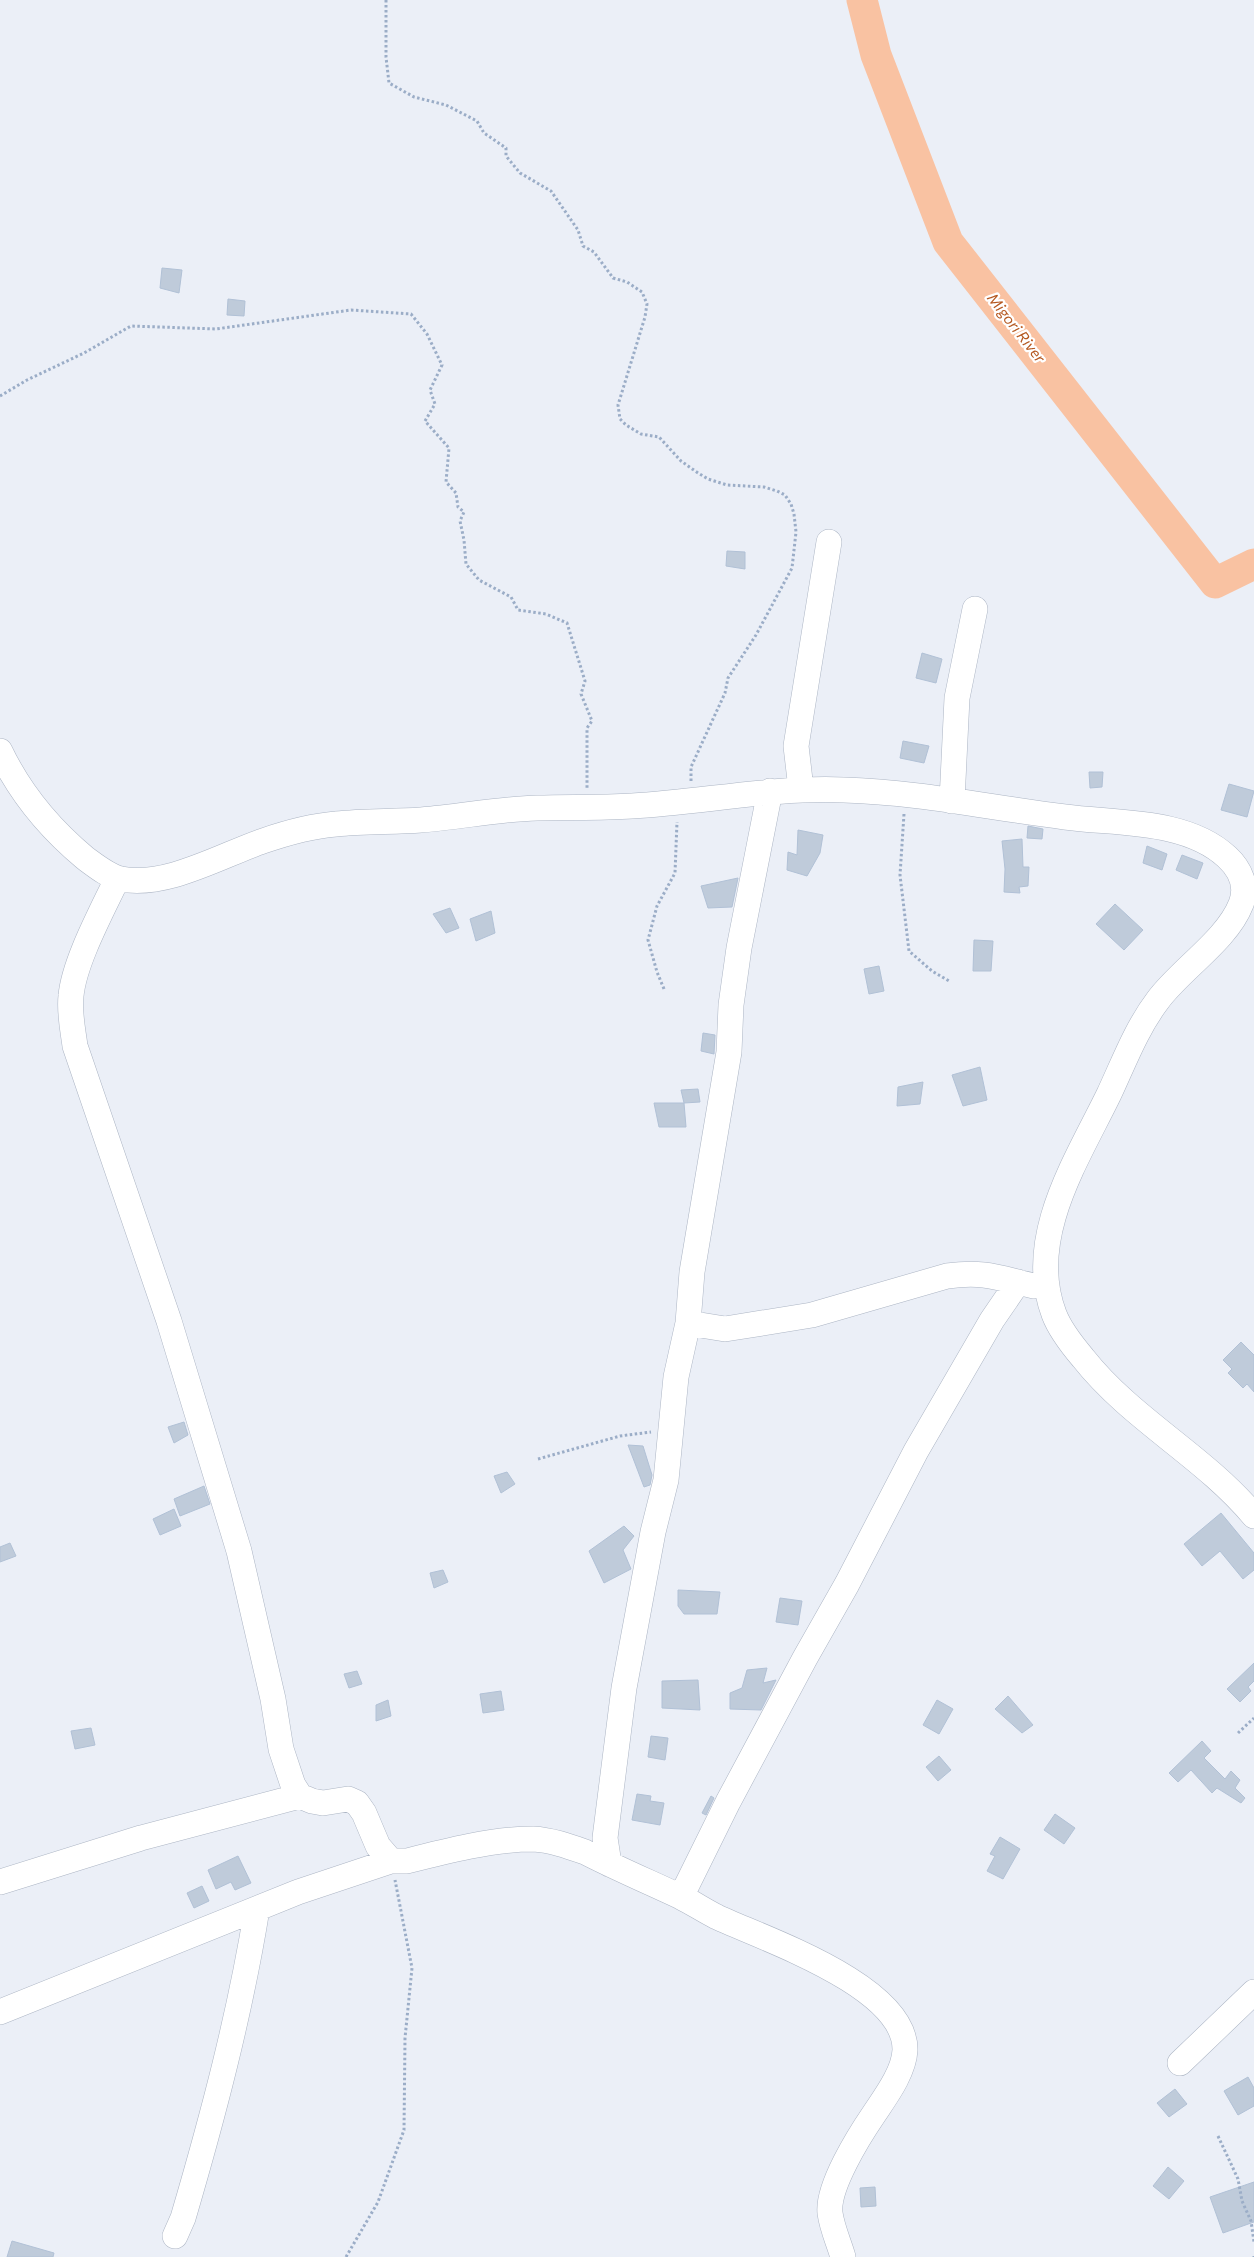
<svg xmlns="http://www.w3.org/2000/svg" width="1254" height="2257" font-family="Commissioner,sans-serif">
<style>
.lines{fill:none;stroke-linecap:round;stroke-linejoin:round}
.river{stroke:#f9c2a2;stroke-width:31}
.building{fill:#bfcbda;stroke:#b1c1d6}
.minor-casing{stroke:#acb5c4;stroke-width:26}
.path{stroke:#9badc7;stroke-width:3;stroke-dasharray:2.5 2.5;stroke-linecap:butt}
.minor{stroke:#fff;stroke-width:25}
.labels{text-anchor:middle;stroke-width:4.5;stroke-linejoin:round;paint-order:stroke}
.water-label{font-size:15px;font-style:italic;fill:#b55820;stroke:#fff}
</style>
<rect width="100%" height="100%" fill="#ebeff7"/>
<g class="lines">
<!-- river -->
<path class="river" d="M862,0L876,55L948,242L1215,583L1254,564"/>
</g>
<!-- building -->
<path class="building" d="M162,268L182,270L179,293L160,288Z
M228,299L245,301L244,316L227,315Z
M727,551L745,552V569L726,566Z
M922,653L942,659L936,683L916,678Z
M903,741L929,746L924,763L900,758Z
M1089,772H1103L1102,787L1090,788Z
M1229,784L1254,791L1247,817L1221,810Z
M1028,826L1043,829L1042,839L1027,838Z
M798,830L823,835L820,853L807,876L787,870L788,852L797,855Z
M1022,839L1023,867H1029L1028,886L1019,887L1020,893L1004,892L1005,869L1002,841Z
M1147,846L1167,854L1162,870L1143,863Z
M1182,855L1203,863L1197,879L1176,870Z
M738,878L732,907L708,908L701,886Z
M1115,904L1143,930L1124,950L1096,924Z
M450,908L459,928L446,933L433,914Z
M491,911L495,933L476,941L470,919Z
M974,940L993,941L991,971H973Z
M879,966L884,991L869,994L864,969Z
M703,1033L715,1035L714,1054L701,1051Z
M980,1067L987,1100L963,1106L952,1075Z
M923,1082L920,1104L897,1106L898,1087Z
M698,1089L700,1102L684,1103L681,1090Z
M654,1103H684L686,1127H659Z
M1241,1342L1254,1355V1392L1247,1384L1243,1388L1228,1373L1232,1369L1223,1360Z
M184,1422L188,1435L174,1443L168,1427Z
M628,1445L643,1446L652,1475L650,1485L644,1487Z
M507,1472L515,1484L501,1493L494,1476Z
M204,1486L210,1504L180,1516L174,1499Z
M174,1509L181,1526L160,1535L153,1519Z
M1221,1513L1254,1553V1570L1243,1579L1220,1551L1202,1566L1184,1544Z
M624,1526L634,1536L623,1550L631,1569L604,1583L589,1551Z
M10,1543L16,1556L0,1562V1547Z
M443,1570L448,1582L434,1588L430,1573Z
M678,1590L720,1592L717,1614H684L678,1606Z
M780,1598L802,1601L798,1625L776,1622Z
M1254,1663V1681L1248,1687L1251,1691L1240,1702L1227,1689Z
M767,1668L763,1683L776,1680L761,1710L730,1709V1693L742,1688L747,1670Z
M357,1671L362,1684L349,1688L344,1674Z
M698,1680L700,1710L662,1708V1681Z
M501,1691L504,1710L483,1713L480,1694Z
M1008,1696L1033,1725L1022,1733L995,1709Z
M388,1700L391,1716L376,1721V1705Z
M937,1700L953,1709L939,1734L923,1725Z
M91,1728L95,1745L75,1749L71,1731Z
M651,1736L668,1738L665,1760L648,1757Z
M1202,1741L1211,1751L1204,1758L1225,1779L1231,1771L1240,1780L1235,1788L1245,1798L1241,1803L1217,1788L1212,1793L1191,1770L1178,1782L1169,1773Z
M939,1756L951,1770L938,1781L926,1767Z
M637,1794L651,1796L650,1801L664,1803L660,1825L632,1820Z
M711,1796L714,1798L706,1815L702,1813Z
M1055,1814L1075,1828L1064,1844L1044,1830Z
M1000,1837L1020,1849L1003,1879L987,1871L995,1856L990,1854Z
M238,1856L251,1883L235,1890L231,1882L216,1889L208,1870Z
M202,1886L209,1901L194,1908L187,1893Z
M1248,2077L1254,2088V2106L1238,2115L1224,2091Z
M1175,2089L1187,2104L1169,2117L1157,2103Z
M1168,2167L1184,2181L1169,2199L1153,2186Z
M1254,2182V2222L1223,2233L1210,2197Z
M875,2187L876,2206L861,2207L860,2188Z
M12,2241L54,2253L53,2257H7Z"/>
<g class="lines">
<!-- minor casing -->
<g class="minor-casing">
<path id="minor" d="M0,751C20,793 49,828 85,858C96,866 108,876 121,879C166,888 222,855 263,841C286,833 312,826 336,824C364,821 393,822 421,820C460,817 498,809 537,808C569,807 600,808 632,806C703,802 773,787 844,790C919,792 991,808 1065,817C1117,824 1186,819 1227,857C1240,869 1248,886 1241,904C1227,940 1181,969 1158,1000C1136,1029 1124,1062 1109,1094C1077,1160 1025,1238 1054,1314C1060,1330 1072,1345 1083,1358C1132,1420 1204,1456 1254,1516
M801,789L796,746L829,542
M952,801L957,698L975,609
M117,879C102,911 74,962 71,996C69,1013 73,1030 75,1046L169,1321L239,1551L273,1699L281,1749L293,1785L300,1796L312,1801L323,1803L348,1799L357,1803L364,1813L378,1846L391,1861
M688,1323L725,1329L812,1315L947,1276C986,1271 998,1278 1034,1286
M609,1864L605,1838L624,1688L653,1532L666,1480L676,1377L688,1323L692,1272L729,1052L731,1005L739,948L770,791
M0,1882L141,1838L300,1796
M681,1897L728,1802L805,1658L847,1584L916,1451L992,1320L1018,1282
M0,2012L298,1892L391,1861H407C446,1851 493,1839 533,1839C551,1840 568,1846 585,1852C616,1868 649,1882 681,1897C693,1903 705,1911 717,1917C764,1939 906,1986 905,2050C904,2072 886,2096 874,2114C859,2136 827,2187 830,2213C832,2228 839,2243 843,2257
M1180,2063L1254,1992
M175,2236L183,2218C213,2116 240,2014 257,1909"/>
</g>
<!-- path -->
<path class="path" d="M386,0V57L389,83L414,97L446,105L477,121L484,133L506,148V156L520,173L551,191L578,230L583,246L594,252L613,278L627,282L642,292L647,304L645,317L618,405L620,419L626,425L641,434L659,437L681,461L698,473L708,479L727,485L764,487L777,491L785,495L791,504L794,514L796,532L792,568L756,635L728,678L725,693L691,767V781
M0,396L27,380L84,353L131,326L216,329L351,310L411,314L427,334L442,365L430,390L435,404L425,421L449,448L446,482L456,493L458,507L464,512L460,521L464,540L466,564L479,580L511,597L518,610L546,614L567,623L585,681L581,694L592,721L587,728V788
M904,814L900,875L909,951L932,971L949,981
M664,989L657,972L648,940L657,906L675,873L677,822
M538,1459L620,1436L651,1432
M1238,1733L1254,1718
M1218,2136L1238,2179L1242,2201L1251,2221L1254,2242
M346,2257L378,2202L404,2130L405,2038L412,1968L395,1880
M1254,2257V2256"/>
<!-- minor -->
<use href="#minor" class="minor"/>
</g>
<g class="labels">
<!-- water labels -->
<g class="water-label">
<text transform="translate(1016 328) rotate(52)" y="5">Migori River</text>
</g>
</g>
</svg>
